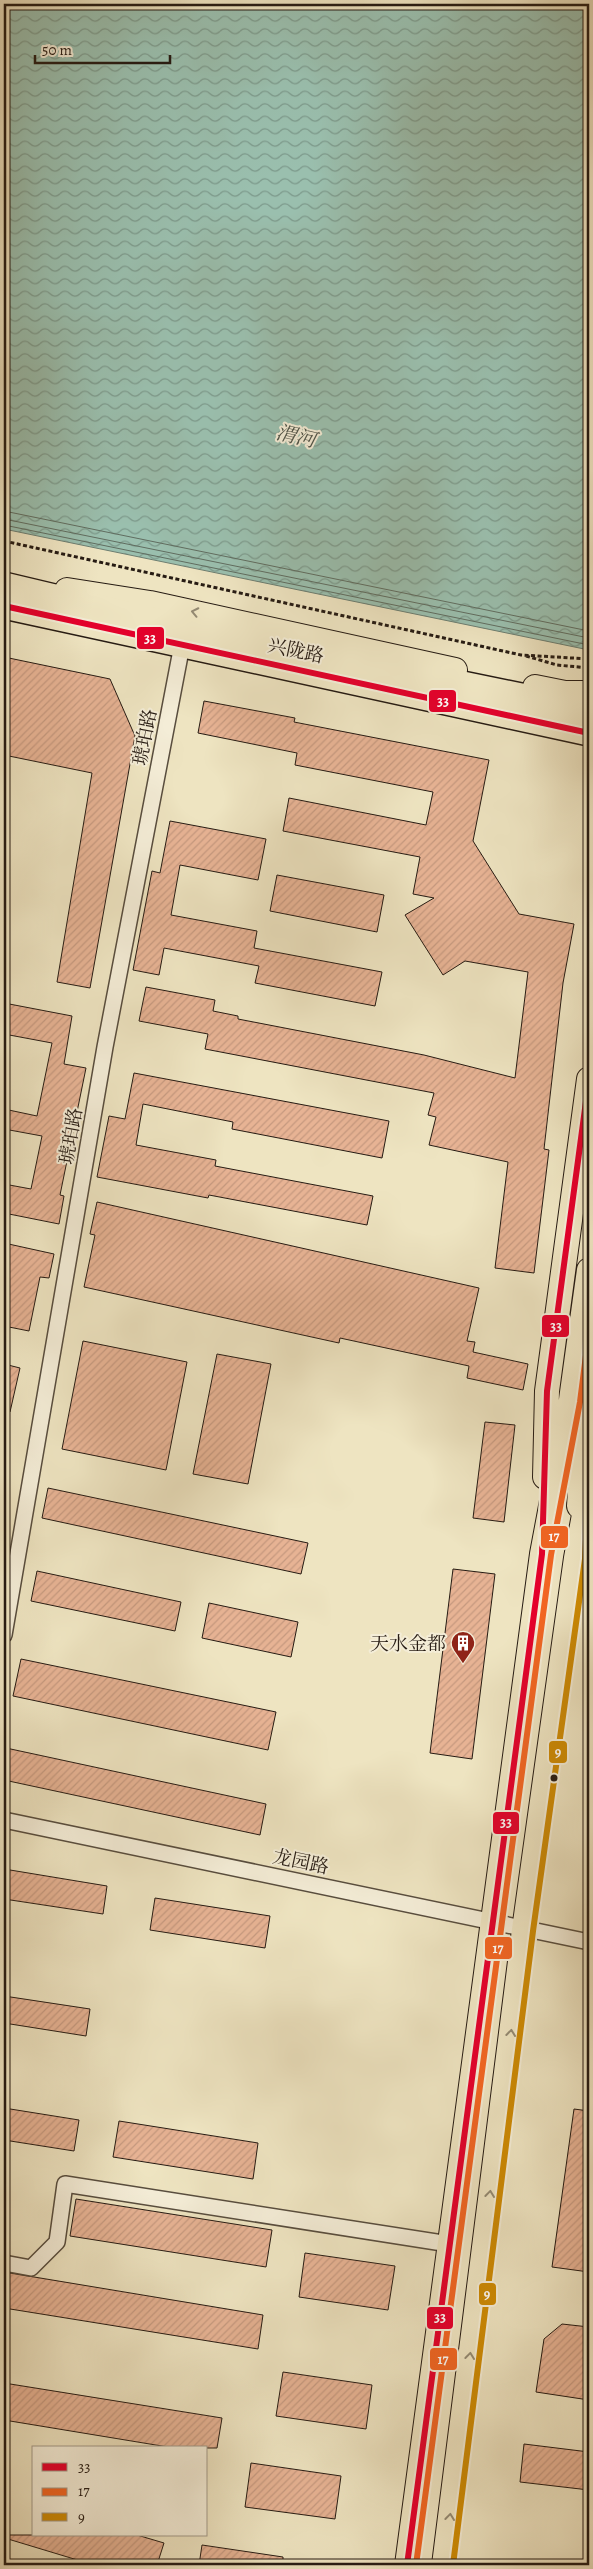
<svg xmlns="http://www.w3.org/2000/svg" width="593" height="2569" font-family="Alegreya,'Noto Serif SC',serif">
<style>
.water{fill:url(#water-waves);stroke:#6c7d70}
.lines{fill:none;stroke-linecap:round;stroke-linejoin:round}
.shore{stroke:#606d60;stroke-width:1}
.building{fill:url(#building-hatch);stroke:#261b13}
.minor-casing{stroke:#584d3e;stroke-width:18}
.primary-casing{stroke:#261b13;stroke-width:26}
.trunk-casing{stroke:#261b13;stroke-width:28}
.path{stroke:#261b13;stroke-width:3;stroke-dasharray:4 2.5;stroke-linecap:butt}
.minor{stroke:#f4edd7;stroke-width:15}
.primary{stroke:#eee4c1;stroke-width:24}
.trunk{stroke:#eee4c1;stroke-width:25}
.bus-1-casing{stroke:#f4edd7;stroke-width:10}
.bus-2-casing{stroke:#f4edd7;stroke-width:10}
.bus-3-casing{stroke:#f4edd7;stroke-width:10}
.bus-1{stroke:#e4002b;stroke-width:6}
.bus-2{stroke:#f26522;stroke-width:6}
.bus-3{stroke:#cd8a04;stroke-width:6}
.oneway{stroke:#948a73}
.bus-dot{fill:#261b13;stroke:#f4edd7;stroke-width:2}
.labels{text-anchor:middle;stroke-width:4;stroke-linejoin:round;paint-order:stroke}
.street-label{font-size:19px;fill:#261b13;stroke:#f4edd7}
.poi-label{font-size:19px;fill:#261b13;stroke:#f4edd7;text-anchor:end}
.water-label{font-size:20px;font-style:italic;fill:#4f5449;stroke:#f4edd7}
.line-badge{stroke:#f4edd7;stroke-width:2}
.badge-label{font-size:14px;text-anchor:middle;font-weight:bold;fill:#fff}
</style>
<defs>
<pattern id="water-waves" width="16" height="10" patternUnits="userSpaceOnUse" patternTransform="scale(1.25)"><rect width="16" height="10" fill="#9abfae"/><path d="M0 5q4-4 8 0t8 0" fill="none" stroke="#7d9a8c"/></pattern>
<pattern id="building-hatch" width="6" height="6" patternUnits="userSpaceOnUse" patternTransform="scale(1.25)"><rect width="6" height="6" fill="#e7b394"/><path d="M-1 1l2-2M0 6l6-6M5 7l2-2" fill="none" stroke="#c6997f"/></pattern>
</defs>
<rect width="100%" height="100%" fill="#eee4c1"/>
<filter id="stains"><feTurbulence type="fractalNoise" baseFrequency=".004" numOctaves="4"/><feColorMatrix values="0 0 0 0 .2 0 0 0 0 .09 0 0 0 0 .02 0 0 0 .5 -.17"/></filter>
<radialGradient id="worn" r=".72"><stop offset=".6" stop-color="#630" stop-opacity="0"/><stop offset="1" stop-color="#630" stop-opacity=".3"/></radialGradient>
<!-- water -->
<path class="water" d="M4,4H589V650L4,529Z"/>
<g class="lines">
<!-- shore -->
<path class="shore" d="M4,511L589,631
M4,519L589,638
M4,525L589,645"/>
</g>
<!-- building -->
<path class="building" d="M4,657L110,679L135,736L90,988L57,982L92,773L4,755Z
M204,701L295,718L294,722L489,760L473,841L519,914L574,924L563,983L544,1149L549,1150L534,1273L495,1268L508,1162L429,1145L436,1117L428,1115L434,1093L205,1049L208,1034L139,1021L146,987L215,1000L213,1011L238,1016V1019L424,1055L515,1078L528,972L465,961L443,975L405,915L434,898L413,894L420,857L283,831L289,798L426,825L433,792L295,765L297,753L198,733Z
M170,821L266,839L258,880L180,865L171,915L257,931L254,948L382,972L375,1006L255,983L259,966L164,948L159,975L133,970L152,871L160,873Z
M277,875L384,895L377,932L270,911Z
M4,1003L72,1016L64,1064L86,1068L60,1195L64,1196L59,1224L4,1213V1184L31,1189L42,1136L4,1129V1109L37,1116L52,1043L4,1034Z
M134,1073L389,1121L382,1158L232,1129L233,1122L143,1104L136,1145L216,1160L215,1166L373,1196L367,1225L209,1195L208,1198L97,1177L109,1116L125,1119Z
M97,1202L479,1288L467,1341L475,1342L473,1352L528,1364L523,1390L467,1378L469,1366L340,1338L339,1343L84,1287L95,1235L90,1234Z
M4,1243L54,1254L49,1278L40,1277L29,1331L4,1326Z
M83,1341L187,1362L166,1470L62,1449Z
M217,1354L271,1364L248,1484L193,1474Z
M4,1364L20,1368L10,1412L4,1411Z
M485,1422L515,1425L504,1522L473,1518Z
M48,1488L308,1543L301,1574L42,1518Z
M453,1569L495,1574L472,1759L430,1753Z
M37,1571L181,1602L175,1631L31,1601Z
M209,1603L298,1622L291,1657L202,1638Z
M21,1659L276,1712L268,1750L13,1696Z
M6,1748L266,1804L260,1835L4,1780Z
M4,1869L107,1886L103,1914L4,1899Z
M155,1898L270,1916L265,1948L150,1930Z
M4,1996L90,2009L86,2036L4,2023Z
M4,2108L79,2120L74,2151L4,2140Z
M574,2109L589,2111V2272L552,2267Z
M119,2121L258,2143L253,2179L113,2157Z
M76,2199L272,2230L266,2267L70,2236Z
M305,2253L395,2266L388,2310L299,2297Z
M4,2272L263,2315L258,2349L4,2308Z
M562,2324L589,2327V2400L536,2392L544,2339Z
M283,2372L372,2385L366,2429L276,2416Z
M4,2383L222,2418L217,2448H174L4,2420Z
M524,2444L589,2452V2490L520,2482Z
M251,2463L341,2476L335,2519L245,2507Z
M9,2535H137L164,2543L157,2565H94L8,2539Z
M202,2545L283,2557V2565H199Z"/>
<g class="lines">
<!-- minor casing -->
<g class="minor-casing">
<path id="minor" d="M4,1635L105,1047L182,645
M4,1820L589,1942
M4,2263L31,2268L57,2242L65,2184L449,2244"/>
</g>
<!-- primary casing -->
<g class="primary-casing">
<path id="primary" d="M67,590L150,603L455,670
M535,687L565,693H589
M545,1477L547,1391L589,1079
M579,1506L587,1388
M407,2565L542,1554L571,1400L589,1270
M444,2565L524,1930L576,1558L589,1488"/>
</g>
<!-- trunk casing -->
<g class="trunk-casing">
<path id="trunk" d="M4,585L147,619L589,710
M4,606L589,733"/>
</g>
<!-- path -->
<path class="path" d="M4,541L521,655L589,659
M526,656L557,665L589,668"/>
<!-- minor -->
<use href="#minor" class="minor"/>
<!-- primary -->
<use href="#primary" class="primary"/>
<!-- trunk -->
<use href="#trunk" class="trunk"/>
<!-- bus-1 casing -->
<g class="bus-1-casing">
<path id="bus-1" d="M4,606L589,733
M407,2565L542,1554L547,1391L589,1079"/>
</g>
<!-- bus-2 casing -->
<g class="bus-2-casing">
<path id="bus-2" d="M416,2565L551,1555L580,1402L589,1332"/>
</g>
<!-- bus-3 casing -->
<g class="bus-3-casing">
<path id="bus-3" d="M453,2565L533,1931L585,1559L589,1481"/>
</g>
<!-- bus-1 -->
<use href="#bus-1" class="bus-1"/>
<!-- bus-2 -->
<use href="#bus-2" class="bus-2"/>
<!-- bus-3 -->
<use href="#bus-3" class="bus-3"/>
</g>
<!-- one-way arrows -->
<defs><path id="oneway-chevron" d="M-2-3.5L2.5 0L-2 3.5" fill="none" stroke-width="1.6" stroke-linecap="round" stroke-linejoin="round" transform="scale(1.25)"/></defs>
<g class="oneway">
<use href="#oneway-chevron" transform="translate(195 612) rotate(-168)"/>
<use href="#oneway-chevron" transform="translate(511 2033) rotate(-83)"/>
<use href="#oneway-chevron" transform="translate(490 2194) rotate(-83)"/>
<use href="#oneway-chevron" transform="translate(470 2356) rotate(-83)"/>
<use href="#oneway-chevron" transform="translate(450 2517) rotate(-83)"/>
</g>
<!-- icons -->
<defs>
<g id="building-pin" transform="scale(1.25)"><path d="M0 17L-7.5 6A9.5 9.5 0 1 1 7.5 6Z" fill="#8f2418" stroke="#f4edd7"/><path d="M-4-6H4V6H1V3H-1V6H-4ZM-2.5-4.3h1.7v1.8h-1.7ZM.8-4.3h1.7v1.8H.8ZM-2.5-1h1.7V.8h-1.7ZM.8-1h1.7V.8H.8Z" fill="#fff"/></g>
</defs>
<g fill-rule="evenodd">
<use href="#building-pin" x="463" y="1643"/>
</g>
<!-- markers -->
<circle class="bus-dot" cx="554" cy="1778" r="4.5"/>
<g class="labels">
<!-- street labels -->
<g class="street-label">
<text transform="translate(296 650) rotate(12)" y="7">兴陇路</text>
<text transform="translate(144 737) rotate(-79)" y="7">琥珀路</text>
<text transform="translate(70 1136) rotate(-80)" y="7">琥珀路</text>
<text transform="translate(301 1861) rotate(12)" y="7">龙园路</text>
</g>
<!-- poi labels -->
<g class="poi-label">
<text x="446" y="1650">天水金都</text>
</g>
<!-- water labels -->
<g class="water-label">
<text transform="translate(296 436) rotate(13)" y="7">渭河</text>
</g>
</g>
<g class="line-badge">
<rect x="136" y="626" width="29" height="24" rx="5" fill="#e4002b"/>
<rect x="428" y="689" width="29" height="24" rx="5" fill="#e4002b"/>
<rect x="541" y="1314" width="29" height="24" rx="5" fill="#e4002b"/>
<rect x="540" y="1525" width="29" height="24" rx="5" fill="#f26522"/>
<rect x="548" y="1740" width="20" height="24" rx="5" fill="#cd8a04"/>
<rect x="492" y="1811" width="28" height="24" rx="5" fill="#e4002b"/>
<rect x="484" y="1936" width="29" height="24" rx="5" fill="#f26522"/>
<rect x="478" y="2282" width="19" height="24" rx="5" fill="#cd8a04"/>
<rect x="426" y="2306" width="28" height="24" rx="5" fill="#e4002b"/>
<rect x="429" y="2347" width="29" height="24" rx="5" fill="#f26522"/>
</g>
<g class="badge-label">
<text x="150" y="643">33</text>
<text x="443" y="706">33</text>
<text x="556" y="1331">33</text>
<text x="554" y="1541">17</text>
<text x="558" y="1757">9</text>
<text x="506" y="1827">33</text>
<text x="498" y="1953">17</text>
<text x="487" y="2299">9</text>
<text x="440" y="2322">33</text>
<text x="443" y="2364">17</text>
</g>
<!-- margin -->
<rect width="593" height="2569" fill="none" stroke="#eee4c1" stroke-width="20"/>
<rect x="5" y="5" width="583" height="2559" fill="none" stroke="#261b13" stroke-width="2.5"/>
<rect x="10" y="10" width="573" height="2549" fill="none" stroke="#261b13"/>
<!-- legend -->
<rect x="32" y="2446" width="175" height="90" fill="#f4edd7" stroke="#a29989"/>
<rect x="42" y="2463" width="25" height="8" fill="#e4002b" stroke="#a29989"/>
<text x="78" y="2472" font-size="15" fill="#261b13">33</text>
<rect x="42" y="2488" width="25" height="8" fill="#f26522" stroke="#a29989"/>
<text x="78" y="2496" font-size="15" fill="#261b13">17</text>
<rect x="42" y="2513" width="25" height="8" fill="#cd8a04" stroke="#a29989"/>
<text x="78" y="2522" font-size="15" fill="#261b13">9</text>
<!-- scale -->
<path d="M35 55v8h135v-8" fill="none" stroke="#261b13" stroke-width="2.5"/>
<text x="42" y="55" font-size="15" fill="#261b13" stroke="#f4edd7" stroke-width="4" paint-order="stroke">50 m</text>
<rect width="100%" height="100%" filter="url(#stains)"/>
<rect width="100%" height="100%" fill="url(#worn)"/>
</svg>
